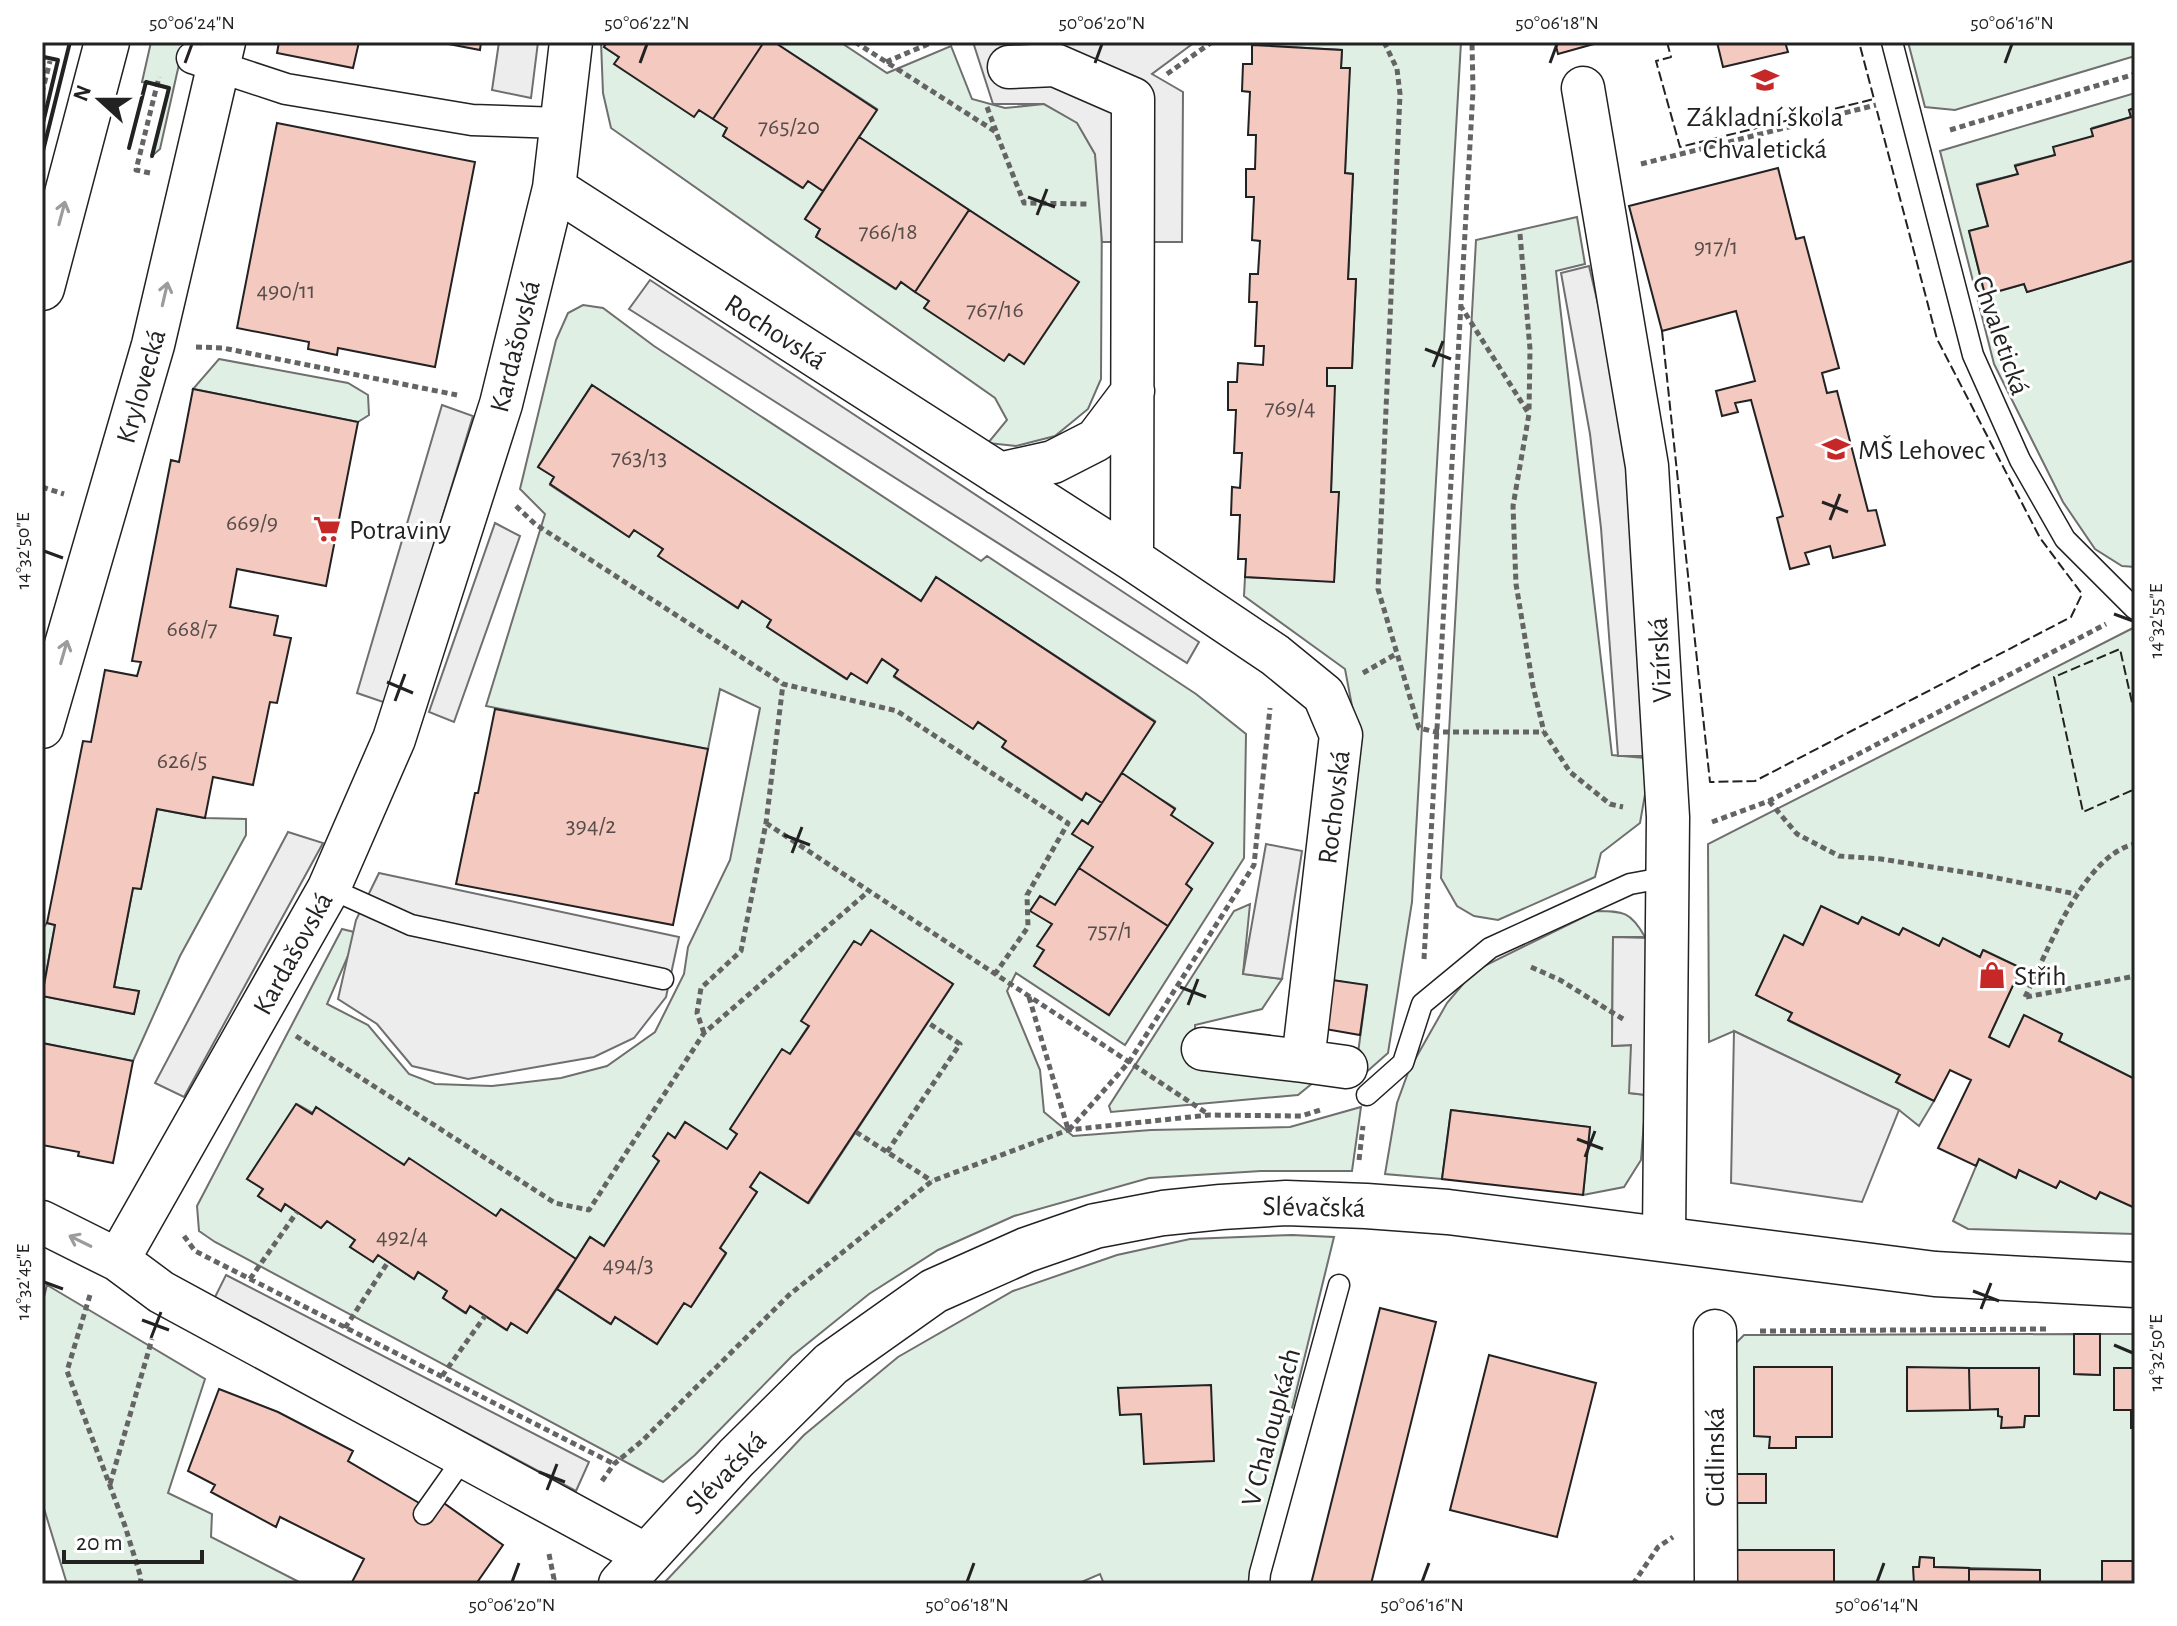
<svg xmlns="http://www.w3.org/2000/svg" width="2177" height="1626" font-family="'Alegreya Sans',sans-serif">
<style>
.green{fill:#e0efe3;stroke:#6f6f6f;stroke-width:2;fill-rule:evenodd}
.parking{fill:#ededed;stroke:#6f6f6f;stroke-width:2}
.building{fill:#f3c9c0;stroke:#222;stroke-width:2}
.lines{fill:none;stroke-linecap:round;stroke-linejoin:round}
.service-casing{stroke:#222;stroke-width:23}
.pedestrian-casing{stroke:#222;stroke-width:33}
.minor-casing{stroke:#222;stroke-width:45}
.tertiary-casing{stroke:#222;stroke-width:47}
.primary-casing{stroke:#222;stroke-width:47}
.path{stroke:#646464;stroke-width:5;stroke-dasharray:6 4;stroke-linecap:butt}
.service{stroke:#fff;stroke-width:20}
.pedestrian{stroke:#fff;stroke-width:30}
.minor{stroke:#fff;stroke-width:42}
.tertiary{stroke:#fff;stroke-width:44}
.primary{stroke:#fff;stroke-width:44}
.fence{stroke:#222;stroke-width:2;stroke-dasharray:10 4;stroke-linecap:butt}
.wall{stroke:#222;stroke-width:4}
.oneway{stroke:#9c9c9c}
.ticks{fill:none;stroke:#222;stroke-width:3}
.labels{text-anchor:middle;stroke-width:6;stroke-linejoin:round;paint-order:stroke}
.number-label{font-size:24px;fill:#564c4a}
.poi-label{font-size:28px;fill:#222;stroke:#fff;text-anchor:start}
.street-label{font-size:28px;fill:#222;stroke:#fff}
.neatline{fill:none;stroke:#222;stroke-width:3}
.ticks-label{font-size:20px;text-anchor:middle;fill:#222}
</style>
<rect width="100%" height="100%" fill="#fff"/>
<!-- green -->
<path class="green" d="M151,42H184L160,149L152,156L169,88L142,82Z
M601,42H607L604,47L619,57L615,64L699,110L727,128L723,136L802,188L808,181L823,191L805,219L820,229L816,237L895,289L901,282L929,301L925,307L1009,354L1078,282L859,137L877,109L774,42H840L887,73L951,46L972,99L1005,108L1044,104L1077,122L1095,154L1102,192L1101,379L1088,409L1055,436L1016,446L988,443L1007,420L995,398L611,128L603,93Z
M1251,42H1461L1412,902L1388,1053L1354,1083L1367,986L1332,980L1359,743L1345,669L1244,596L1245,577L1334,581L1338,493L1331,492L1334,386H1327V368H1352L1356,280L1348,279L1353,174L1345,173L1349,68H1341L1342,50L1252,45Z
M1908,42H2135V56L1955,110L1925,107Z
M2135,93V108L2129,110L2131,117L2092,128L2093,136L2055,155L2015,165L2018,174L1977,184L1988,226L1969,231L1985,295L2024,284L2027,292L2135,260V567L2122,566L2095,549L2063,502L1994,364L1940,151Z
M1577,217L1585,264L1556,271L1612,755L1645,758L1647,783L1640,823L1601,853L1595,877L1498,920L1474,916L1457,906L1441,878L1476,240Z
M583,305L603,308L654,346L981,561L987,556L1196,694L1246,734L1244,858L1125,1045L1016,973L1007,991L1040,1070L1044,1112L1073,1136L1151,1130L1290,1127L1361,1107L1352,1171H1261L1149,1178L1014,1216L938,1250L869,1294L792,1356L695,1455L663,1482L215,1242L199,1231L197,1206L342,929L358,933L327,1004L368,1025L409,1074L435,1084L492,1086L561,1078L607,1066L655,1032L684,974L688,947L730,860L760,708L720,689L708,749L486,706L545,514L520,489L556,340L568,313ZM592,385L921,601L937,578L1155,721L1102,803L1086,793L1081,800L1003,748L1006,741L978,722L973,728L894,677L898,670L882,659L867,682L851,673L846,679L767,627L771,620L742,601L737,608L659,556L663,549L634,530L629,537L550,485L554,477L538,467ZM1121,774L1175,808L1171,815L1186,884L1192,889L1109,1015L1034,966L1044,950L1038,946L1052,924L1031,910L1040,896L1055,905L1093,847L1073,833L1082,820L1088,824ZM871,931L953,984L809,1203L760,1172L750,1187L757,1192L720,1248L726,1254L691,1307L684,1303L657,1344L615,1317L610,1324L557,1289L527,1333L511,1323L506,1330L470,1306L465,1313L443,1298L447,1291L418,1272L414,1279L378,1255L373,1262L350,1247L355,1240L327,1221L321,1228L285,1204L281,1211L258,1196L263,1189L247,1179L297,1104L496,1216L501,1209L576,1259L590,1237L604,1246L659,1161L653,1156L668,1134L675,1138L685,1123L727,1149L737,1134L731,1129L782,1050L790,1054Z
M219,359L348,383L368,395L369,415L358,422L193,389Z
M2135,627V1079L2059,1041L2062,1034L2024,1015L2009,1047L1989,1037L2021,968L1984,950L1980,957L1943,939L1939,946L1903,928L1899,935L1862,917L1858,924L1821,907L1803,945L1784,936L1756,995L1792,1013L1789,1021L1900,1075L1896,1082L1934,1101L1919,1126L1899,1110L1734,1031L1709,1042L1708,844Z
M157,809L205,818L246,819V835L180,956L133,1061L42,1043V930L47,923L55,925L42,996L134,1014L139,991L114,987L133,888L141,889Z
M1250,904L1243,974L1282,979L1262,1009L1195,1025L1197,1068L1314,1082L1298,1095L1111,1112L1109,1106L1234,911Z
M1596,911C1624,911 1631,912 1645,937H1613L1612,1046L1632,1045L1630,1093L1646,1095L1641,1160L1624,1187L1583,1195L1590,1127L1451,1110L1442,1179L1385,1174L1397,1103L1409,1070L1447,1003L1474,971Z
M1979,1159L2015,1177L2019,1170L2056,1188L2060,1181L2096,1199L2100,1192L2135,1208V1234L1968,1229L1953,1221Z
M1292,1235L1334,1237L1249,1584H1104L1100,1574L1077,1584H663L804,1435L898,1357L1013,1291L1117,1255L1190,1239ZM1118,1388L1214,1461L1141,1414H1120Z
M47,1285L205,1379L168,1493L212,1514L211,1537L303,1584H67L42,1502V1305Z
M2074,1334V1374L2099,1375L2100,1334H2135V1368H2114L2115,1410H2131V1428H2135V1561H2102V1584H2040V1570L1934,1567V1558L1920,1557L1919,1567L1914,1568V1584H1834V1550H1727L1728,1503H1766V1475L1728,1474L1725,1354L1744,1335ZM2039,1368V1416H2025L2024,1427L2002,1428V1417L1998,1415V1409L1908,1411Z"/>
<!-- parking -->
<path class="parking" d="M499,42H538L531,98L492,90Z
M973,42H1195L1152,74L1183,92L1182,242H1102L1095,154L1077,123L1044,104H993Z
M1589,266L1611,359L1627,466L1649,756H1618L1601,528L1590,434L1561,273Z
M650,280L1199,642L1187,663L629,309Z
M442,405L473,416L386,703L357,693Z
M495,523L520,536L454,722L429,712Z
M288,832L323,843L184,1097L155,1083Z
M1266,844L1302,851L1282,979L1243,974Z
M379,873L679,937L666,997L634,1038L594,1057L468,1079L412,1066L377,1024L338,999L356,920Z
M1613,937L1650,938L1646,1095L1629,1093L1631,1045L1612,1046Z
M1734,1031L1899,1110L1862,1202L1731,1183Z
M226,1275L589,1462L576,1491L214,1299Z"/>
<!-- building -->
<path class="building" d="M279,42H359L353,68L277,53Z
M438,42H481L480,50Z
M607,42H764L713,119L699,110L694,117L614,64L619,57L604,47Z
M764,42H774L877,110L823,191L808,181L803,188L723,136L727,128L713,119Z
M1555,42H1601L1558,54Z
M1717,42H1785L1788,52L1723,67Z
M1252,45L1342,50L1341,68H1350L1345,173L1353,174L1348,279H1356L1352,368H1327V386H1335L1331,492H1339L1334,582L1245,577L1246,559H1238L1240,515H1231L1232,487L1240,488L1242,453H1234L1236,410H1228V382H1237L1238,363L1263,365L1264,346H1255L1257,302H1249L1250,274H1258L1260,241L1252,240L1254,197H1246V169H1255L1256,135H1248L1250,92L1242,91L1243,64H1252Z
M2135,108V260L2027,292L2024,284L1985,295L1969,231L1988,226L1977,185L2018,174L2015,166L2055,155L2053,147L2093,136L2091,129L2131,117L2129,110Z
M277,123L475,162L435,367L338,348L337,355L308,349L309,342L237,328Z
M859,137L969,210L915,292L901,282L896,289L816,237L820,229L805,219Z
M1778,168L1796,239L1804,237L1839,368L1822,373L1827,393L1837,391L1868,511L1876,510L1885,545L1833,558L1830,546L1805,553L1809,564L1790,569L1777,518L1783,516L1751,400L1735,403L1738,412L1722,416L1716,391L1755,381L1736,311L1662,331L1629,206Z
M969,210L1079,282L1024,364L1009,354L1004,361L924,308L929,301L915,292Z
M592,385L921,601L936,577L1155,722L1102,803L1086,793L1082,800L1002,747L1006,741L978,722L973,729L894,676L898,670L882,659L867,683L851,673L847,679L767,627L771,620L742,601L738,608L658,556L663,549L634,530L629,537L550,484L554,477L538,467Z
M193,389L358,422L326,586L237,569L230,607L278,616L274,635L291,638L277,703L270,702L253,785L213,777L205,818L157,809L141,889L133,888L114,987L139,991L134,1014L42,996L55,925L47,923L83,741L91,742L105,670L137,676L141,662L132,661L171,460L179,462Z
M495,709L708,749L673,925L456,884L475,793H478Z
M1122,773L1175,809L1171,815L1213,843L1186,884L1192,889L1168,926L1079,868L1093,847L1072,834L1082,820L1088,824Z
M1079,868L1168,926L1109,1015L1034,966L1044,950L1037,946L1052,924L1030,911L1040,896L1055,905Z
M1821,906L1858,924L1862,917L1899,935L1903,928L1939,946L1943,938L1980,957L1983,950L2021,968L1989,1037L2009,1047L2024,1015L2062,1034L2059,1041L2135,1079V1208L2100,1192L2096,1199L2060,1181L2056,1188L2019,1170L2016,1178L1979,1159L1976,1166L1938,1148L1971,1080L1950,1070L1934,1101L1896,1082L1900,1075L1788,1020L1792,1013L1756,995L1784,935L1803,945Z
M871,930L953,984L808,1203L760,1172L750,1187L757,1192L720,1248L726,1253L691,1307L684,1303L657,1344L615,1317L611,1324L557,1289L590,1237L604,1246L659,1161L653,1156L668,1133L675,1138L685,1122L727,1149L737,1134L730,1129L782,1049L790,1054L809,1026L801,1021L854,941L861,945Z
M1332,980L1367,985L1360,1035L1325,1029Z
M42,1043L133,1061L113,1163L78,1156L79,1152L42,1145Z
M296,1104L312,1114L316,1107L404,1165L409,1158L496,1216L501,1209L576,1259L527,1333L511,1323L507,1330L470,1306L466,1313L443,1298L447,1291L418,1272L414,1279L378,1255L373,1262L350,1247L355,1240L327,1221L321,1228L285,1204L281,1211L258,1196L263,1189L247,1179Z
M1451,1110L1590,1127L1583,1195L1442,1179Z
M1380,1308L1436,1322L1371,1584H1311Z
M2074,1334H2100V1375L2074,1374Z
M1489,1355L1596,1383L1557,1537L1450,1510Z
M1754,1367H1832V1437H1796V1448H1769L1770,1437L1754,1436Z
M1907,1367L1969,1368L1970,1410L1907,1411Z
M1969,1368H2039V1416H2025L2024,1427L2001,1428L2002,1417L1998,1416V1409L1970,1410Z
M2114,1368H2135V1428H2131V1410H2114Z
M1211,1385L1214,1461L1144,1464L1141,1414L1120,1415L1118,1388Z
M219,1389L278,1412L353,1451L348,1461L431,1510L438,1499L503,1545L476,1584H351L364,1559L280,1517L276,1527L211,1492L215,1485L188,1471Z
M1728,1474H1766V1503H1728Z
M1727,1550H1834V1584H1727Z
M1920,1557L1934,1558V1567L1969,1568V1584H1914L1913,1567H1919Z
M2102,1561H2135V1584H2102Z
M1969,1569L2040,1570V1584H1969Z"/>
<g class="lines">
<!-- service casing -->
<g class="service-casing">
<path id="service" d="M1892,42L1973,355L2020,460L2065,539L2135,609
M329,888L411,925L663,979
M1367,1095L1403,1063L1422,1004L1490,948L1630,884L1668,877
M424,1514L465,1456
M1259,1584L1260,1573L1339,1285"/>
</g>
<!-- pedestrian casing -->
<g class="pedestrian-casing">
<path id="pedestrian" d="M192,58L286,89L472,120L561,123"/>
</g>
<!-- minor casing -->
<g class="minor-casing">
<path id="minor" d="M571,42L554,188L501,404L394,739L329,888L118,1260L161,1292L646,1555
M1009,67L1055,65L1133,99L1132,559
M1583,88L1647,466L1668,817L1664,1238
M554,188L1132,559L1275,655L1324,695L1341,735L1303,1061L1346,1067
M999,474L1053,462L1096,440L1133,391
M42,727L153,345L224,42
M1203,1049L1303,1061
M42,1222L118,1260
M1715,1331L1716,1584"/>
</g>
<!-- tertiary casing -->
<g class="tertiary-casing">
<path id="tertiary" d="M621,1584L736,1458L831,1364L934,1291L1026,1250L1095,1226L1163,1213L1221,1207L1286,1203L1366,1206L1448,1212L1935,1274L2135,1285"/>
</g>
<!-- primary casing -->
<g class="primary-casing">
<path id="primary" d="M42,288L107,42"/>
</g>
<!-- path -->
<path class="path" d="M855,42L996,132L1024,203L1088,204
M1384,42L1397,69L1400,94L1378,589L1419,728L1436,732H1544
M886,62L933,42
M1167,74L1212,42
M42,93L50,61
M987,107L996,131
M1950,130L2135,74
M1641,164L1876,105
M150,173L136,170L159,77
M1520,234L1530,349L1529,413
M1460,305L1529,414L1513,506L1516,584L1533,686L1544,732L1570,772L1610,804L1623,807
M196,347L223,348L457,395
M42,487L64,494
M516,506L535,524L783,684L897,711L1068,823L1027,895L1028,927L995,974
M1363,673L1396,654
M1769,801L1797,834L1839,856L1881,859L1982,875L2076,894
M1712,822L1769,801L2106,624
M766,823L1208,1114
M1424,959L1473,91L1472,42
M1531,967L1560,980L1623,1019
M1029,997L1068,1129
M2025,997C2047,953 2083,855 2135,844
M2026,997L2135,976
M704,1033L697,1013L701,988L741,951L766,823L783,684
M296,1036L555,1203L589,1210L704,1033L869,891
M1069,1130L1129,1062L1254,865L1270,708
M856,1132L932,1181
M887,1152L960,1044L927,1022
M1359,1160L1363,1126
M184,1236L195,1251L614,1464
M250,1279L297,1212
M90,1295L67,1371L125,1526L141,1578L140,1584
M345,1328L388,1262
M1760,1331L2046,1329
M442,1376L485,1316
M602,1481L614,1464L642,1441L789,1295L932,1181L1068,1130L1209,1115L1301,1116L1320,1110
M110,1484L152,1339
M549,1554L554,1579L551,1584
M1633,1584L1658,1547L1673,1537"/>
<!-- service -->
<use href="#service" class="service"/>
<!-- pedestrian -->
<use href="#pedestrian" class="pedestrian"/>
<!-- minor -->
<use href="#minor" class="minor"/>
<!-- tertiary -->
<use href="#tertiary" class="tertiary"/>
<!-- primary -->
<use href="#primary" class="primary"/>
<!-- fence -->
<path class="fence" d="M1667,42L1671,57L1656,61L1680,147L1874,99L1859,42
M1662,331L1710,782L1755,781L2071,617L2082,594L2040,538L1937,339L1877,111
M2135,716L2120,649L2054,677L2083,812L2135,789"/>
<!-- wall -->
<path class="wall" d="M42,64L44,57L58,60L42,127
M129,148L146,82L169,88L152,156
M42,155L70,42"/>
</g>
<!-- one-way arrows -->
<defs><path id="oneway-shaft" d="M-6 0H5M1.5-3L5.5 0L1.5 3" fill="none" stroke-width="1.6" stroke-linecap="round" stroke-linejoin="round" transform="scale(2)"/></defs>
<g class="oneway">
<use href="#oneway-shaft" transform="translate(62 213) rotate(-75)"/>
<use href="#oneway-shaft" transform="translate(165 294) rotate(-77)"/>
<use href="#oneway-shaft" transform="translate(64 652) rotate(-74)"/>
<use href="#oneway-shaft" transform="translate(80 1241) rotate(-154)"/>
</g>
<!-- ticks -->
<path class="ticks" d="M185,63L192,44M640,63L647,44M1095,63L1102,44M1550,63L1557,44M2005,63L2012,44M1028,197L1055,207M1037,215L1047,189M1425,349L1451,359M1433,367L1443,341M1822,502L1848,512M1830,520L1840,494M44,551L63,558M2114,614L2133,621M387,682L413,693M395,701L405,674M784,835L810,845M792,853L802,827M1180,987L1206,997M1188,1005L1198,979M1577,1139L1603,1149M1585,1157L1595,1131M44,1282L63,1289M1973,1291L1999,1301M1981,1309L1991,1283M142,1320L169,1330M151,1338L161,1312M2114,1345L2133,1353M539,1472L565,1482M547,1490L557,1464M512,1582L519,1563M967,1582L974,1563M1422,1582L1429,1563M1877,1582L1884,1563"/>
<!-- icons -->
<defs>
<g id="school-bare" transform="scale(2.16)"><path d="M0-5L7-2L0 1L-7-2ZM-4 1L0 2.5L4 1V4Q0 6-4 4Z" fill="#c62828" stroke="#fff" stroke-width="2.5" paint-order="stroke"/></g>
<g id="supermarket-bare" transform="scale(2.16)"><path d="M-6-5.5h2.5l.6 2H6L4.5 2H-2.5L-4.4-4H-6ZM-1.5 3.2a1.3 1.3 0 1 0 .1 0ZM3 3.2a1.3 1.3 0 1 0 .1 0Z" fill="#c62828" stroke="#fff" stroke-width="2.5" paint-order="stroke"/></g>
<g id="shop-bare" transform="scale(2.16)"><path d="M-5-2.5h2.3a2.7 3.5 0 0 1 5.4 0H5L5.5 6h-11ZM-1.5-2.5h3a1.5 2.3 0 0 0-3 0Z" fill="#c62828" stroke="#fff" stroke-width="2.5" paint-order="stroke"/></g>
</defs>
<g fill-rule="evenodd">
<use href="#school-bare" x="1765" y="80"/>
<use href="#school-bare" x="1836" y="449"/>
<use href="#supermarket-bare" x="327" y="529"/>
<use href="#shop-bare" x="1992" y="975"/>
</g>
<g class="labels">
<!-- number labels -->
<g class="number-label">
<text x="789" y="134">765/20</text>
<text x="888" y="239">766/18</text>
<text x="1716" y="254">917/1</text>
<text x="286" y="298">490/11</text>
<text x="995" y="317">767/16</text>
<text x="1290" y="415">769/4</text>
<text x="639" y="465">763/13</text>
<text x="252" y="530">669/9</text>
<text x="192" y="636">668/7</text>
<text x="182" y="768">626/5</text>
<text x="591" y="833">394/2</text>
<text x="1110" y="938">757/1</text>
<text x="402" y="1244">492/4</text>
<text x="628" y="1272">494/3</text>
</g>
<!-- poi labels -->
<g class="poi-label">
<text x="1765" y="126" text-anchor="middle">Základní škola<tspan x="1765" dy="32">Chvaletická</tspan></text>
<text x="1858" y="459">MŠ Lehovec</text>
<text x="349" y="539">Potraviny</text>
<text x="2014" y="985">Střih</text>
</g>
<!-- street labels -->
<g class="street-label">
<text transform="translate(776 331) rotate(33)" y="10">Rochovská</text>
<text transform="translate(2002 335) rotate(71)" y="10">Chvaletická</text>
<text transform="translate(514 346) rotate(-76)" y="10">Kardašovská</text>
<text transform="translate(140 386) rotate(-74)" y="10">Krylovecká</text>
<text transform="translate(1659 660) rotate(-93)" y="10">Vizírská</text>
<text transform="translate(1333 807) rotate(-83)" y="10">Rochovská</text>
<text transform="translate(292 953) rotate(-61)" y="10">Kardašovská</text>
<text transform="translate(1314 1206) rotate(1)" y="10">Slévačská</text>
<text transform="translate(1270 1427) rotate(-75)" y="10">V Chaloupkách</text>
<text transform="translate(1714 1457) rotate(-90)" y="10">Cidlinská</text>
<text transform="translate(725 1472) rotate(-46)" y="10">Slévačská</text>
</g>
</g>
<!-- border -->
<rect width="2177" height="1626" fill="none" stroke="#ffffff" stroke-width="88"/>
<!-- north arrow -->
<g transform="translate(100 100) rotate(291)" stroke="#ffffff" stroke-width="6" paint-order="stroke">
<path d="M0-6L14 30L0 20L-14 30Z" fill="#222222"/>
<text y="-12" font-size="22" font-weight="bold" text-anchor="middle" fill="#222222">N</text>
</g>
<!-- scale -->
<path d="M64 1550v12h138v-12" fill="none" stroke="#222222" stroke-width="4"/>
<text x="76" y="1550" font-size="24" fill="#222222" stroke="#ffffff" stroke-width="6" paint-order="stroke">20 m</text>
<rect x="44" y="44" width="2089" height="1538" class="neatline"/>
<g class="ticks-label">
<text x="192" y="29">50°06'24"N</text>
<text x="647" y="29">50°06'22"N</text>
<text x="1102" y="29">50°06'20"N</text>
<text x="1557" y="29">50°06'18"N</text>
<text x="2012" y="29">50°06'16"N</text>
<text transform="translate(22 551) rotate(-90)" y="7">14°32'50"E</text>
<text transform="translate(2155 621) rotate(-90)" y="7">14°32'55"E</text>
<text transform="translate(22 1282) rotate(-90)" y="7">14°32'45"E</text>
<text transform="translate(2155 1353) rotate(-90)" y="7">14°32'50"E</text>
<text x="512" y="1611">50°06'20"N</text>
<text x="967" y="1611">50°06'18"N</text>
<text x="1422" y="1611">50°06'16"N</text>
<text x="1877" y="1611">50°06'14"N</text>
</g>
</svg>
